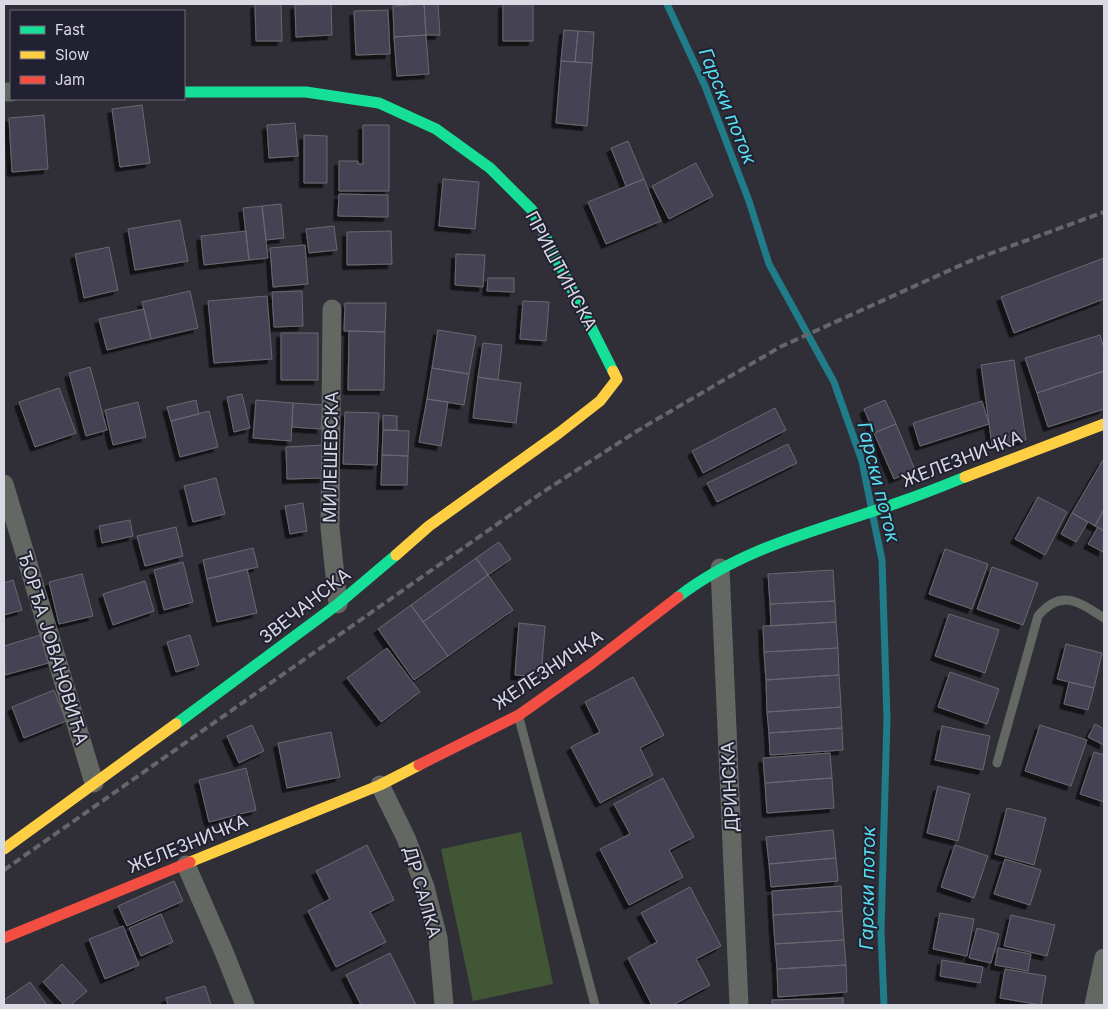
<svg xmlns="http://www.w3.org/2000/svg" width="1108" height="1009" font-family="Inter,sans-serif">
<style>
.green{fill:#415635}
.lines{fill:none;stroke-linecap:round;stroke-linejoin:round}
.stream{stroke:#207c88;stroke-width:7}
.building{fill:#454352;stroke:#686870;filter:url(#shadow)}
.lane{stroke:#636862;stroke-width:9}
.street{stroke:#636862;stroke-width:19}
.fast{stroke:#16e098;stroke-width:11}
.slow{stroke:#ffcf43;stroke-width:11}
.jam{stroke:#f24e42;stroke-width:11}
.rail{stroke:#656668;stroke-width:4;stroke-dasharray:8 4;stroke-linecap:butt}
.labels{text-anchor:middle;stroke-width:4;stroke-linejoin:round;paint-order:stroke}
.street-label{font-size:18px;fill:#d9d9e4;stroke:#222131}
.water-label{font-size:19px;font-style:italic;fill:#55deef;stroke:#222131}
</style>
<defs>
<filter id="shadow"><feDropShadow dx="-4.5" dy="4.5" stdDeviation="0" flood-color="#0009"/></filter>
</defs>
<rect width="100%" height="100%" fill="#302f38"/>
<!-- green -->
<path class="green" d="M521,832L553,984L473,1001L441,849Z"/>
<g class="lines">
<!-- stream -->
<path class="stream" d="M667,4L705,86L749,201L769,264L834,382L862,461L871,506
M873,517L882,560L887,719L881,930L884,1005"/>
</g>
<!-- building -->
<path class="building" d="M255,4H281L282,41H256Z
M331,4L332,35L296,37L295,5Z
M424,4H438L440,35H426Z
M424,4L426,35L394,37L393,6Z
M503,4H533V41H503Z
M388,10L390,54L356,55L354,11Z
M564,30L578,31L575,62L561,61Z
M578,31L594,32L592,63L575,62Z
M426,35L429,74L397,76L394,37Z
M561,61L592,63L587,126L556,123Z
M142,105L150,163L120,167L112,109Z
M44,115L48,169L12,172L9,118Z
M295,123L298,156L269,158L267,125Z
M363,125H389V191H339V161H358V164H363Z
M304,135L327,136V183H304Z
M628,141L644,179L626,186L611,148Z
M696,163L713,196L669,219L652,186Z
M443,179L479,182L475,229L439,226Z
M644,179L661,221L606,244L588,202Z
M339,194L388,195V217L338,216Z
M281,204L284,238L266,240L262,206Z
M262,206L268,258L249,260L243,208Z
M180,220L188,261L135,270L128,229Z
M334,226L337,250L309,253L306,229Z
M246,231L249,260L204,265L201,236Z
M391,231L392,264L347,265V232Z
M305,245L308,284L273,287L270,248Z
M109,247L118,290L84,298L75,254Z
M456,254L485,255L483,287L455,285Z
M1104,258V299L1014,333L1001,297Z
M488,278H514V292L487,291Z
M190,291L198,328L151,339L142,302Z
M302,291L303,326L274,327L272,292Z
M267,296L272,359L214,363L208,301Z
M523,301L549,302L546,341L520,339Z
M345,303H386L385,332L344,331Z
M144,309L151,339L107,350L99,319Z
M438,330L476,336L469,374L432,368Z
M349,331L385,332L384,390H348Z
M281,333H318V380H281Z
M1100,335L1104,349V371L1037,393L1025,358Z
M483,343L502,345L498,380L478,377Z
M1014,360L1026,440L992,445L981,365Z
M90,367L107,430L86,436L69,373Z
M432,368L469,374L464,405L427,399Z
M1104,371V409L1048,427L1037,393Z
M478,377L521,383L516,423L473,418Z
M59,388L76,433L35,447L19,402Z
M242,394L250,428L234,432L227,397Z
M427,399L448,402L441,446L419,442Z
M196,400L199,414L171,421L167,407Z
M256,400L293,403L291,441L253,438Z
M885,400L896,424L874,433L864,409Z
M982,401L989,424L920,446L913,423Z
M138,402L146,437L113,445L105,410Z
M293,403L323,405L321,429L292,427Z
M775,408L786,430L703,473L692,451Z
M209,411L218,447L180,457L171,421Z
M345,412L379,413L377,465L343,464Z
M383,415L397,416V430H383Z
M896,424L915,470L894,479L874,433Z
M383,430L409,431L408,456L382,455Z
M788,444L797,463L717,502L707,483Z
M323,445L324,478L287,479L286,447Z
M382,455L408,456L407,485H381Z
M1103,460L1104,461V509L1095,526L1072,513Z
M216,478L225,514L193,522L184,486Z
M1038,497L1067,512L1045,555L1015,539Z
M303,503L307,531L290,534L285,506Z
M1104,509V531L1095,526Z
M1072,513L1088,522L1076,542L1061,534Z
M130,520L133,536L102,543L99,526Z
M176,527L183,556L145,566L137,536Z
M1098,527L1104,531L1103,552L1088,544Z
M499,542L511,559L488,575L476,558Z
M253,548L258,567L207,579L203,560Z
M945,549L988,564L972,609L929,594Z
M476,558L488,575L423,622L411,605Z
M183,562L193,602L164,610L154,570Z
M992,567L1038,583L1023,625L977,609Z
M247,569L257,613L217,622L207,579Z
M833,570L835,601L770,604L768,574Z
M82,574L93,616L59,624L49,582Z
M488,575L513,610L448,656L423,622Z
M13,580L22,610L4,615V583Z
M145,581L154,611L113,625L103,594Z
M835,601L836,622L771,626L770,604Z
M411,605L448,656L414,680L378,629Z
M949,614L999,630L985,673L935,656Z
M836,622L838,648L764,652L763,626Z
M519,623L545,626L541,677L515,675Z
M44,634L52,662L5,675L4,646Z
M190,635L199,665L176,672L167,642Z
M1066,644L1102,653L1094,688L1057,679Z
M387,648L420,692L381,722L347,678Z
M838,648L839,675L766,680L764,652Z
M950,672L999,689L987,724L938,707Z
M839,675L841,707L767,712L766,680Z
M633,677L664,735L640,748L653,775L600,803L571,747L600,732L585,702Z
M1069,682L1094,688L1088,710L1064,704Z
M54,690L66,721L24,738L12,707Z
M841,707L842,728L769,733L767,712Z
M1095,724L1104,729V745L1088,737Z
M252,725L264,751L239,763L227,736Z
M1040,725L1087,740L1071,786L1025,771Z
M942,726L990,736L983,770L935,760Z
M842,728L843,750L770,755L769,733Z
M331,732L340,777L287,788L278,743Z
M1094,752L1104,755V802L1080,794Z
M830,753L832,778L765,783L763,758Z
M246,768L256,810L209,822L199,780Z
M663,778L694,837L669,850L683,877L629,905L600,849L630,834L614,804Z
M832,778L834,808L767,813L765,783Z
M938,786L970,794L958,841L927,833Z
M1007,808L1046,818L1034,865L995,854Z
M833,830L836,858L769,864L766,837Z
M367,845L394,900L370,912L386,942L336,967L308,911L330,899L316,871Z
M955,845L988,856L974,898L941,887Z
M836,858L838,881L771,887L769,864Z
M1005,859L1041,870L1030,905L994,894Z
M174,881L183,901L127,926L118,906Z
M841,886L842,911L773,915L772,891Z
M690,887L721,946L696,959L710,985L673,1005H652L628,958L657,942L641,913Z
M842,911L844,940L775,944L773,915Z
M940,913L974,919L967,956L933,949Z
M161,914L173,942L141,956L129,928Z
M1011,915L1055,925L1047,956L1004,946Z
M123,926L139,965L105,979L89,939Z
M977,928L999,934L991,963L969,958Z
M844,940L846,965L777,969L775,944Z
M998,948L1031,954L1028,971L995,965Z
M390,953L416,1005H361L346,975Z
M942,960L983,967L980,983L940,976Z
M62,964L87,991L71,1005H64L43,982Z
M846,965L847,992L778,997L777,969Z
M1005,969L1046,976L1041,1005L1000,998Z
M30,982L47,1005H4V1000Z
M205,986L211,1005H168L166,998Z
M843,998V1005H772V1000Z"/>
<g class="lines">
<!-- lane -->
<path class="lane" d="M519,718L595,1005
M997,763L1038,616C1061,588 1079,602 1104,618"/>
<!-- street -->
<path class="street" d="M4,92H11
M332,309L330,528L338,604
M4,484L94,783
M720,568L739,1005
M380,785L406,838L425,887L438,938L444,1005
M186,865L224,952L245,1005
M1094,1005L1104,958"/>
<!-- fast -->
<path class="fast" d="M184,92H306L379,103L436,129L490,168L532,210L613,371
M678,597C744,546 821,530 897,503C920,495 943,486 965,477
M176,724L338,604L396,555"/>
<!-- slow -->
<path class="slow" d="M965,477L1104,424
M396,555L429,526L559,433L600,401L617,379L613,371
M4,849L176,724
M190,862L380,785L419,765"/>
<!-- jam -->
<path class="jam" d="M419,765L519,715L591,664L678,597
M4,938L190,862"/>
<!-- rail -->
<path class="rail" d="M4,870L543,492L637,431L780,347L970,261L1104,212"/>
</g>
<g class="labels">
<!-- street labels -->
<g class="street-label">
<text transform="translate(561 271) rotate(62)" y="6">ПРИШТИНСКА</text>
<text transform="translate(331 457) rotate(-89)" y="6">МИЛЕШЕВСКА</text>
<text transform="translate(962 459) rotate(-21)" y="6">ЖЕЛЕЗНИЧКА</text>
<text transform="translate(305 606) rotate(-38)" y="6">ЗВЕЧАНСКА</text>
<text transform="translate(53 648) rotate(73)" y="6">ЂОРЂА ЈОВАНОВИЋА</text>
<text transform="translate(548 670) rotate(-34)" y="6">ЖЕЛЕЗНИЧКА</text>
<text transform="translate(730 787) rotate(-93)" y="6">ДРИНСКА</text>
<text transform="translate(188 844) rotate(-22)" y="6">ЖЕЛЕЗНИЧКА</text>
<text transform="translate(422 892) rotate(74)" y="6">ДР САЛКА</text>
</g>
<!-- water labels -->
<g class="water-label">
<text transform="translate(728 106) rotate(68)" y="7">Гарски поток</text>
<text transform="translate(879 482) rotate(76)" y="7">Гарски поток</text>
<text transform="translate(867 888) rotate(-89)" y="7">Гарски поток</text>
</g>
</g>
<!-- border -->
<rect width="1108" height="1009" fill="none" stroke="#d9d9e4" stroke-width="10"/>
<!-- legend -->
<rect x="10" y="10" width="175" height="90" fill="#222131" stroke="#6b6b79"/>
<rect x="20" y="26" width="25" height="8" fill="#16e098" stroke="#6b6b79"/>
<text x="55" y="35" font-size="15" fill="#d9d9e4">Fast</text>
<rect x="20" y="51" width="25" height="8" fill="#ffcf43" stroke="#6b6b79"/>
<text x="55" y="60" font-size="15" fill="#d9d9e4">Slow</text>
<rect x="20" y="76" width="25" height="8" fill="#f24e42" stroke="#6b6b79"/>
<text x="55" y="85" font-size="15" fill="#d9d9e4">Jam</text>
</svg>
